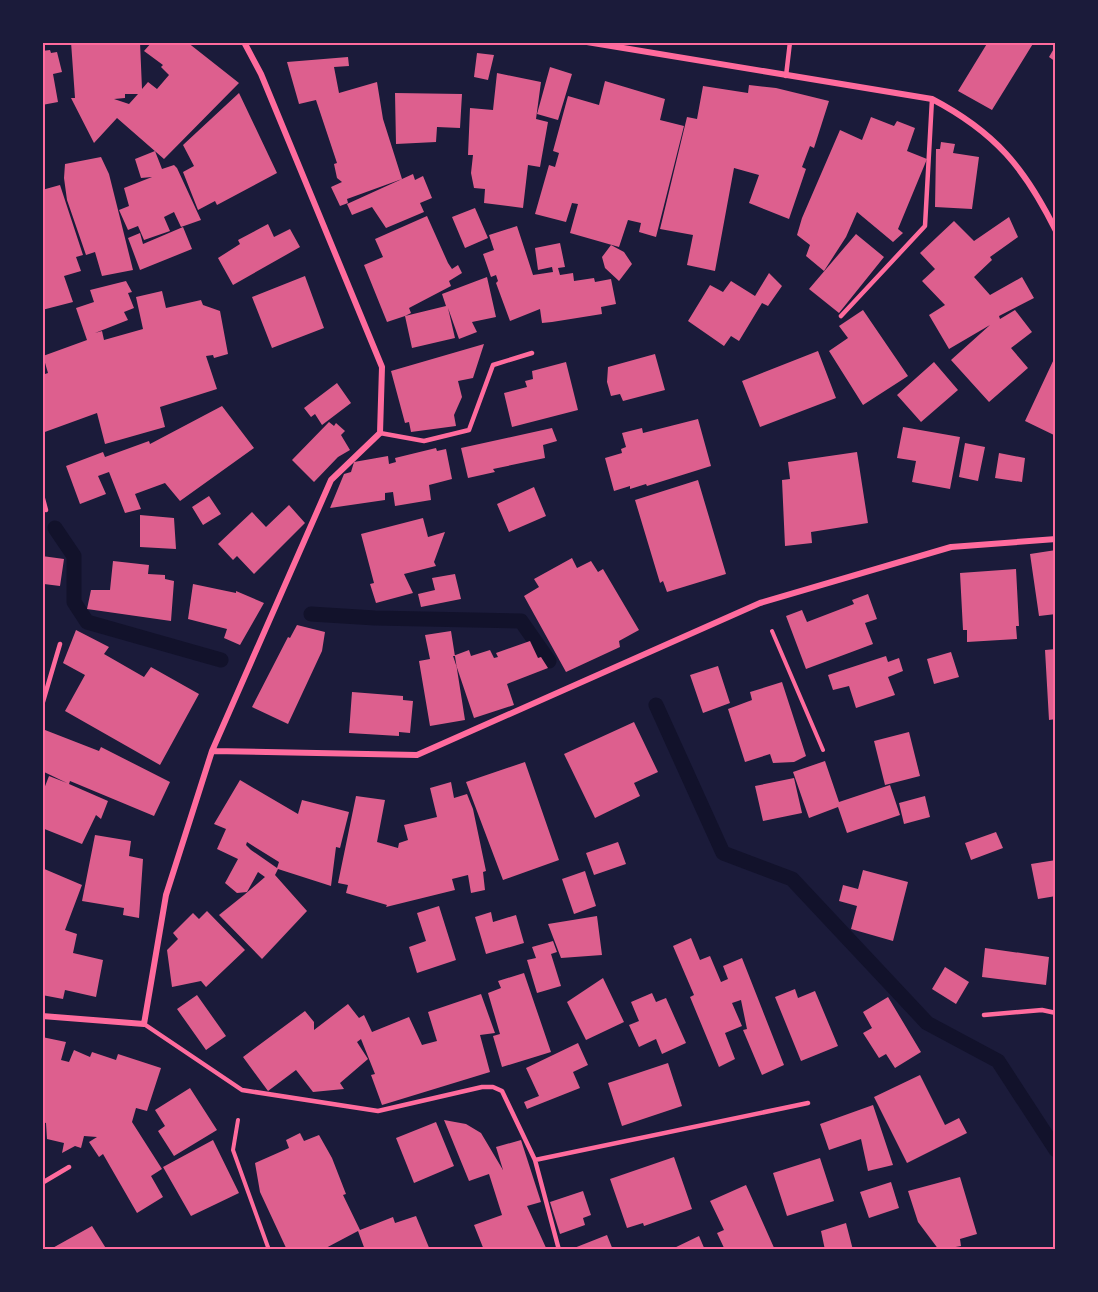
<svg xmlns="http://www.w3.org/2000/svg" width="1098" height="1292" font-family="Lora,serif">
<style>
.lines{fill:none;stroke-linecap:round;stroke-linejoin:round}
.stream{stroke:#12122b;stroke-width:15}
.building{fill:#dd5f8e;fill-rule:evenodd}
.path{stroke:#ff6b9d;stroke-width:4}
.service{stroke:#ff6b9d;stroke-width:4.5}
.minor{stroke:#ff6b9d;stroke-width:6}
.neatline{fill:none;stroke:#ff6b9d;stroke-width:2}
</style>
<rect width="100%" height="100%" fill="#1b1b3a"/>
<g class="lines">
<!-- stream -->
<path class="stream" d="M55,528L74,556V602L87,622L221,660
M311,614L375,618L521,621L549,661
M656,705L723,853L792,879L927,1023L998,1061L1056,1150"/>
</g>
<!-- building -->
<path class="building" d="M71,42H140L142,89L148,82L157,89L169,75L161,67L163,65L144,51L152,42H187L239,83L164,159L117,118L94,143L71,98H75ZM125,94H138L129,104L114,99L125,98Z
M988,42H1034L992,110L958,91Z
M1056,45V62L1049,57Z
M50,50L51,53L57,52L62,72L53,74L58,102L42,105V51Z
M477,53L494,55L488,80L474,77Z
M348,57L349,66L334,67L339,93L377,82L383,119L402,179L347,199L348,203L340,206L331,187L342,182L337,178L334,164L337,163L316,100L299,104L287,62Z
M550,67L572,74L558,120L537,114Z
M497,73L541,82L536,119L548,122L540,167L528,165L523,208L484,203L485,189L474,188L471,173L473,155H468L470,108L493,110Z
M605,81L665,99L660,120L684,126L656,237L639,232L641,223L628,220L619,247L570,233L578,204L572,203L566,222L535,214L549,165L555,167L559,153L553,151L568,96L599,105Z
M749,85L776,88L829,101L814,148L810,146L802,167L806,169L789,219L749,203L759,175L734,168L715,271L687,265L693,235L660,229L687,117L697,119L703,86L748,93Z
M239,93L277,173L217,205L215,201L198,210L183,172L194,166L183,145Z
M395,93L462,94L460,128L437,127L436,142L396,144Z
M871,117L894,126L897,121L915,128L907,151L927,159L898,229L903,233L893,242L857,212L846,237L824,271L806,256L810,245L797,235L802,218L840,130L862,140Z
M941,142L955,144L953,153L979,157L972,209L935,207L936,149H940Z
M155,151L162,169L174,165L177,168L201,220L181,227L174,212L164,217L170,231L144,240L138,226L128,230L119,210L129,206L124,188L152,177L141,178L135,159Z
M101,157L109,174L133,270L102,276L95,252L86,255L67,200L64,178L65,164Z
M413,174L415,180L423,176L432,198L420,203L424,212L386,228L372,207L352,215L347,204Z
M60,185L83,255L76,257L81,271L64,276L73,302L42,310V190Z
M475,208L488,238L465,248L452,217Z
M427,216L448,263L452,269L458,265L462,273L449,281L451,286L409,308L411,313L405,316L446,306L442,294L487,277L496,317L472,322L477,332L459,339L448,308L455,338L412,348L405,316L387,322L364,265L383,257L375,239Z
M1009,217L1018,237L990,257L992,260L974,277L990,295L1022,277L1034,298L999,316L1000,319L1015,310L1032,332L1011,348L1028,368L989,402L951,360L990,325L949,349L929,315L945,305L922,281L935,269L920,253L954,221L974,241Z
M268,224L274,237L290,229L300,247L233,285L218,258L240,244L238,240Z
M517,226L535,281L533,275L553,272L552,267L538,270L535,248L560,243L565,267L558,268L560,275L573,273L574,281L594,278L595,282L611,279L616,304L601,307L602,314L552,322L542,323L540,309L510,321L496,283L498,281L496,275L491,277L483,254L494,250L489,235Z
M183,227L192,249L140,270L128,238L140,233L143,244Z
M856,234L884,257L839,313L809,289Z
M611,245L624,252L632,264L619,281L605,268L602,257Z
M769,273L782,286L768,306L762,303L739,341L731,336L724,346L688,321L710,285L723,292L731,281L755,296Z
M305,276L324,328L272,348L252,297Z
M126,281L132,292L128,293L134,308L124,312L128,320L95,333L102,331L104,340L143,329L136,297L162,291L166,308L201,300L203,305L220,311L228,354L214,358L213,355L206,356L217,389L160,407L165,427L105,444L97,413L42,433V375L48,373L43,356L87,340L76,308L94,302L90,290Z
M863,310L908,376L863,405L829,351L848,338L839,326Z
M484,344L473,378L458,381L462,397L454,415L456,426L411,432L409,422L405,423L391,371Z
M818,351L836,398L760,427L742,381Z
M655,354L665,390L623,401L620,394L611,396L607,382L608,367Z
M1054,359L1056,360V436L1025,421Z
M566,362L578,410L512,427L504,393L527,387L525,381L533,379L532,371Z
M934,362L958,390L921,422L897,395Z
M337,383L351,403L322,425L315,414L311,417L304,408Z
M222,406L254,448L180,501L165,483L135,494L141,509L125,513L109,472L98,476L106,494L80,504L66,466L103,452L105,457L149,441L150,444Z
M698,419L711,466L647,486L646,484L630,489V486L614,491L605,458L622,453L621,449L626,447L622,433L642,428L643,433Z
M329,422L334,426L336,423L345,431L341,435L350,450L338,457L314,482L292,460Z
M903,427L960,437L950,489L912,482L916,461L897,458Z
M552,428L557,441L543,445L545,458L493,469L495,472L468,478L461,448Z
M965,443L985,447L978,481L959,477Z
M436,448L437,451L446,449L452,479L429,485L431,500L395,506L393,492L385,493V500L330,508L344,474L351,472L354,462L388,456L389,464L396,462L395,458Z
M857,452L868,523L811,532L812,543L785,546L782,480L790,479L788,462Z
M999,453L1025,458L1022,482L995,478Z
M698,480L726,574L667,592L663,581L660,583L635,500Z
M534,487L546,516L509,532L497,504Z
M209,496L221,514L203,525L192,507Z
M289,505L305,523L254,574L237,556L233,560L218,544L252,512L266,527Z
M140,515L174,518L176,549L140,547Z
M423,518L428,537L445,532L434,562L436,566L404,574L413,593L376,603L370,584L374,583L361,534Z
M1056,550V614L1039,616L1030,554Z
M42,556L64,559L60,586L44,584L42,591Z
M572,558L577,568L591,561L598,572L603,569L639,630L619,641L620,647L566,672L524,596L539,587L534,579Z
M113,561L149,565L148,574L165,575V579L174,581L171,621L87,609L91,590H110Z
M1016,569L1019,626H1016L1017,639L967,642V630H963L960,573Z
M455,574L461,599L421,607L418,594L435,590L432,578Z
M193,584L236,593V591L264,603L240,645L224,638L227,629L188,619Z
M868,594L877,619L865,623L873,644L806,669L786,616L802,610L807,622L854,604L852,600Z
M297,625L325,632L322,651L288,724L252,707L288,637L290,638Z
M76,630L109,647L104,654L144,677L151,667L199,694L160,765L65,711L85,675L63,663Z
M451,631L465,720L430,726L419,661L430,659L425,635Z
M530,641L538,658L541,657L548,668L507,684L514,705L474,718L453,656L469,650L471,656L490,650L494,658L498,657L496,653Z
M1056,649V719L1049,720L1045,650Z
M951,652L959,677L934,684L927,659Z
M886,656L888,662L899,658L903,671L888,677L895,695L856,708L849,686L833,690L828,675Z
M718,666L730,703L703,713L690,675Z
M782,682L806,756L794,762L773,763L770,754L745,762L728,709L752,700L750,692Z
M352,692L403,696V700L413,701L410,733L399,732V736L349,733Z
M634,722L658,772L634,783L640,796L595,818L564,754Z
M45,730L99,751L101,747L170,782L154,816L70,781L69,784L108,801L101,819L96,815L82,844L42,828V794L49,776L67,783L42,771V738Z
M909,732L920,776L885,785L874,741Z
M825,761L839,802L890,785L900,815L847,833L838,807L809,818L793,772Z
M525,762L559,860L503,880L466,782Z
M794,778L802,813L763,821L755,786Z
M240,780L298,814L302,800L349,812L340,848L336,847L331,886L278,869L275,875L307,911L262,959L219,915L244,895L265,877L258,872L247,892L237,893L225,883L238,859L217,849L226,829L214,824ZM247,842L279,862L277,868L251,850L246,845Z
M451,782L454,798L467,794L473,809L486,871L483,872L485,890L471,893L468,875L452,879L455,890L386,907L387,905L346,893L348,885L338,883L356,796L385,800L377,842L398,848L399,843L408,840L404,825L437,817L430,788Z
M925,796L930,817L904,824L899,803Z
M996,832L1003,848L971,860L965,843Z
M95,835L131,841L129,856L143,859L139,918L123,915L124,908L82,901Z
M618,842L626,864L594,875L586,853Z
M1056,860V896L1038,899L1031,864Z
M42,868L82,885L65,930L77,934L73,953L103,960L96,997L65,990L63,999L42,995Z
M863,870L908,882L893,941L851,929L857,906L839,901L843,885L858,889Z
M585,871L596,906L574,914L562,879Z
M439,906L456,960L417,973L409,947L426,941L417,913Z
M207,911L245,950L206,987L201,981L172,987L167,950L178,939L173,933L193,913L199,919Z
M491,912L493,922L516,915L524,943L486,954L475,917Z
M597,916L602,955L561,958L548,924Z
M691,938L700,960L710,956L721,982L728,979L723,966L742,958L784,1065L762,1075L743,1030L747,1029L741,1000L732,1003L742,1026L725,1033L735,1059L719,1067L690,997L694,995L673,946Z
M553,941L557,952L551,954L561,986L537,993L527,960L536,958L532,947Z
M985,948L1049,957L1046,985L982,977Z
M945,967L969,982L956,1004L932,989Z
M524,973L551,1052L502,1067L493,1036L500,1034L488,993L501,988L498,981Z
M603,978L624,1022L586,1040L567,1002Z
M795,989L798,998L815,991L838,1046L801,1061L775,997Z
M652,993L656,1002L666,998L686,1043L662,1054L656,1039L639,1047L629,1025L639,1021L631,1002Z
M481,994L495,1033L480,1035L490,1072L382,1105L371,1075L375,1074L361,1039L357,1042L368,1059L340,1083L344,1089L313,1092L296,1070L268,1091L243,1057L305,1011L314,1022V1030L348,1004L359,1018L364,1015L372,1032L409,1017L422,1045L437,1041L428,1012Z
M197,995L226,1036L206,1050L177,1009Z
M888,997L921,1052L895,1068L886,1054L879,1058L863,1033L872,1028L863,1012Z
M42,1037L66,1042L61,1060L69,1062L74,1050L90,1057L92,1052L116,1060L118,1054L161,1068L147,1111L136,1108L132,1122L162,1169L151,1176L163,1197L137,1213L103,1154L99,1157L89,1142L97,1137L84,1136L81,1148L75,1146L62,1153L64,1143L47,1139L46,1123L42,1122Z
M578,1043L588,1065L573,1072L580,1088L527,1109L524,1102L539,1096L526,1068Z
M668,1063L682,1106L622,1126L608,1083Z
M920,1075L945,1125L959,1118L967,1133L907,1163L874,1097Z
M190,1088L217,1130L174,1156L158,1131L165,1126L155,1110Z
M873,1105L893,1165L868,1171L861,1139L829,1150L820,1124Z
M444,1120L466,1124L481,1133L503,1170L496,1147L521,1140L541,1202L527,1206L547,1250H484L474,1225L502,1215L489,1174L469,1181Z
M436,1122L454,1166L414,1183L396,1138Z
M300,1133L304,1141L319,1135L332,1158L346,1194L343,1195L360,1230L393,1217L395,1223L416,1216L430,1250H365L358,1231L322,1250H287L260,1192L255,1163L289,1148L286,1140Z
M213,1140L239,1193L191,1216L163,1167Z
M674,1157L692,1209L644,1226L643,1223L627,1228L610,1179Z
M820,1158L834,1201L787,1216L773,1173Z
M960,1177L977,1234L960,1239L961,1246L939,1250L918,1222L908,1191Z
M891,1182L899,1208L869,1218L860,1192Z
M746,1185L775,1250H725L717,1233L724,1230L710,1201Z
M583,1191L591,1215L583,1218L585,1225L560,1234L550,1202Z
M846,1223L853,1250H825L821,1231Z
M92,1226L107,1250H49Z
M607,1235L613,1250H569Z
M699,1236L705,1250H670Z"/>
<g class="lines">
<!-- path -->
<path class="path" d="M772,631L823,750
M238,1120L233,1150L269,1250"/>
<!-- service -->
<path class="service" d="M786,76L790,42
M841,316L925,226L932,99
M380,433L424,441L469,430L493,365L532,353
M42,495L46,510
M42,705L60,644
M984,1015L1042,1010L1056,1013
M144,1024L242,1090L378,1111L482,1087H493L502,1091L535,1160L559,1250
M535,1160L808,1103
M42,1183L69,1167"/>
<!-- minor -->
<path class="minor" d="M587,42L932,99C995,132 1025,168 1056,231
M212,751L417,755L760,603L951,547L1056,539
M42,1016L144,1024L166,895L212,751L331,480L380,433L382,367L261,74L244,42"/>
</g>
<!-- border -->
<rect width="1098" height="1292" fill="none" stroke="#1b1b3a" stroke-width="87"/>
<rect x="44" y="44" width="1010" height="1204" class="neatline"/>
</svg>
